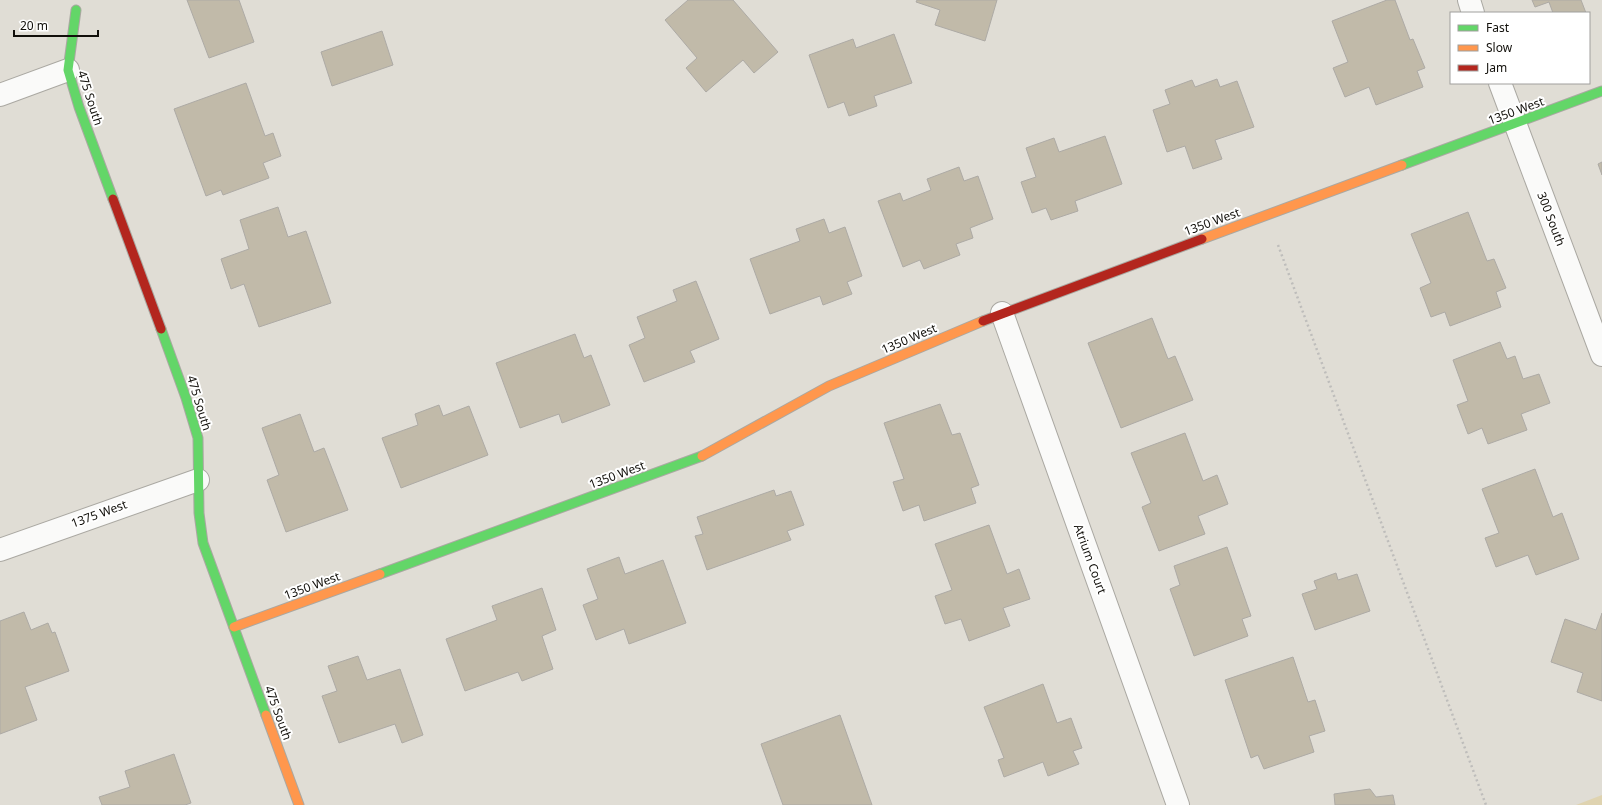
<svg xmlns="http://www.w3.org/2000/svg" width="1602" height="805" font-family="'Noto Sans',sans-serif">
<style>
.green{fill:#dfd3b0}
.building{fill:#c1baa9;stroke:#adaaa5}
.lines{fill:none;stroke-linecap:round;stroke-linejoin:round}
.street-casing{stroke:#aaa8a2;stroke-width:24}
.fast-casing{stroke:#aaa8a2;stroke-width:11}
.slow-casing{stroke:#aaa8a2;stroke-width:11}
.jam-casing{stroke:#aaa8a2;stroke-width:11}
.path{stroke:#bebdbb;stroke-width:2.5;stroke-dasharray:2 3;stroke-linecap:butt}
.street{stroke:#fafaf9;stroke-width:22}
.fast{stroke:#63d668;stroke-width:9}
.slow{stroke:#ff974d;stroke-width:9}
.jam{stroke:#b3261e;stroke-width:9}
.labels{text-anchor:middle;stroke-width:4;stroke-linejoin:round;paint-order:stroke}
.street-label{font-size:12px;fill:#110f0a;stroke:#fff}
</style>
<rect width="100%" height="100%" fill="#e0ddd5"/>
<!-- green -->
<path class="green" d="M1602,795V805H1576Z"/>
<!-- building -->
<path class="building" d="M187,0H239L254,42L209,58Z
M688,0H733L778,52L754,73L743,60L706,92L686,68L697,58L665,20Z
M917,0H997L985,41L935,25L940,10L916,2Z
M1387,0H1395L1410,40L1413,39L1425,68L1417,71L1423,87L1376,105L1369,87L1345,97L1333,68L1348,62L1332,21Z
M1532,0H1581L1586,13H1553L1549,2L1535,7Z
M382,31L393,65L332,86L321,52Z
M894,34L912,83L874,96L877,106L849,116L844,102L828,108L809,55L853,39L856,48Z
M1217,79L1220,87L1237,81L1254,127L1215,140L1222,159L1193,169L1185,146L1167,152L1153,110L1170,104L1165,90L1192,80L1195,87Z
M246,83L265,136L273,133L281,156L263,163L269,178L223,195L221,190L206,196L174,109Z
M1105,136L1122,184L1075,201L1078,211L1051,220L1046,208L1032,213L1021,182L1036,177L1026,148L1054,138L1059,152Z
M1602,162V175L1598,164Z
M959,167L964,181L978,176L993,219L970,228L973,238L956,244L960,255L924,269L920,260L903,267L878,201L900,193L903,201L931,190L927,179Z
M278,207L288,237L306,231L331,303L259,327L244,284L231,289L221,259L249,249L240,220Z
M1468,212L1487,261L1494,259L1506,288L1496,292L1501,307L1450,326L1445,312L1431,317L1420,288L1431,283L1411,234Z
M824,219L829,233L845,227L862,276L847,282L852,294L823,305L820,296L770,314L750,259L800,241L796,229Z
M696,281L719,339L690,351L695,362L644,382L629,345L645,338L637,317L677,301L673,290Z
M1152,318L1168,359L1175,356L1193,400L1121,428L1088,343Z
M575,334L584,358L591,355L610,405L562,423L559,414L520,428L496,363Z
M1500,342L1507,359L1515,356L1523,379L1539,374L1550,403L1521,414L1527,430L1488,444L1482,428L1468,434L1457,405L1468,401L1453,360Z
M940,404L952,435L960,433L979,485L971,488L976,503L924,521L919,505L903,511L893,482L904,479L884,423Z
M439,405L443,416L469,406L488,455L401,488L382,438L418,425L415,414Z
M300,414L314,452L324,448L348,510L286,532L267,480L279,475L262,428Z
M1185,433L1203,481L1217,475L1228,504L1198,516L1205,534L1159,551L1142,507L1151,503L1131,453Z
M1535,469L1553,517L1562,513L1579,559L1536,575L1528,555L1496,567L1485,538L1499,533L1482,489Z
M774,490L776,496L791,491L804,525L787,531L791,540L707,570L695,536L703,534L697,517Z
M989,525L1007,574L1019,569L1030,599L1003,608L1010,626L969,641L961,619L945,624L935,596L952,590L935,544Z
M1227,547L1251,616L1242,619L1248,636L1194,656L1170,589L1180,585L1174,566Z
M619,557L625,574L663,560L686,623L629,644L624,629L596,640L583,605L598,599L587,569Z
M1336,573L1338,580L1357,574L1370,611L1315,630L1302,594L1317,589L1314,581Z
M542,588L556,630L542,636L553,669L522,681L518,672L465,691L446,639L497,620L492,606Z
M24,612L31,630L48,623L52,633L55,632L69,671L25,687L37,720L0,734V621Z
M1602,613V701L1577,692L1583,673L1551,662L1565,619L1596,630Z
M358,656L367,680L400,669L423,735L402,743L395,724L339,743L322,696L337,691L328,666Z
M1293,657L1308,702L1315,700L1325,731L1309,736L1314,752L1264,769L1258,755L1251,758L1225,680Z
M1043,684L1057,723L1071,718L1082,748L1073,751L1079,764L1048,776L1043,762L1004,777L998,760L1004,758L984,707Z
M840,715L872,805H783L761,744Z
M174,754L191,803L185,805H102L99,797L130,787L125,771Z
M1370,789L1376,797L1393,795L1395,805H1335L1334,794Z"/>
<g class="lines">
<!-- street casing -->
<g class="street-casing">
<path id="street" d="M1469,0L1473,13
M1500,83L1602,355
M0,95L68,70
M1002,313L1178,805
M0,550L198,480"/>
</g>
<!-- fast casing -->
<g class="fast-casing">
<path id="fast" d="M76,10L68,70L79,107L113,199
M1402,165L1602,91
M161,329L186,398L198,438L199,513L203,543L266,715
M380,574L702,456"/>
</g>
<!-- slow casing -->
<g class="slow-casing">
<path id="slow" d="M1202,239L1402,165
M702,456L829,386L983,321
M234,627L380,574
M266,715L299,805"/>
</g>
<!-- jam casing -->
<g class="jam-casing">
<path id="jam" d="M113,199L161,329
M983,321L1202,239"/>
</g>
<!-- path -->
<path class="path" d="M1278,245L1486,805"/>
<!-- street -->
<use href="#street" class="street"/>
<!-- fast -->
<use href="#fast" class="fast"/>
<!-- slow -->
<use href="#slow" class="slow"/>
<!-- jam -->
<use href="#jam" class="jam"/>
</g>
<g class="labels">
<!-- street labels -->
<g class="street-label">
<text transform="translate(90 98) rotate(72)" y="4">475 South</text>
<text transform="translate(1516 111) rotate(-20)" y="4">1350 West</text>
<text transform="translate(1551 219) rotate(69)" y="4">300 South</text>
<text transform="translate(1212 222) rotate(-20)" y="4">1350 West</text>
<text transform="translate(909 339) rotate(-23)" y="4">1350 West</text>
<text transform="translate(199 403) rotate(73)" y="4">475 South</text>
<text transform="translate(617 475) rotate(-20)" y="4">1350 West</text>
<text transform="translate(99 514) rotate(-20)" y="4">1375 West</text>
<text transform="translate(1090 559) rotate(70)" y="4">Atrium Court</text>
<text transform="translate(312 586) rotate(-20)" y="4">1350 West</text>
<text transform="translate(278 713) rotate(70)" y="4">475 South</text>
</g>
</g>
<!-- legend -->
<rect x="1450" y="12" width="140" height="72" fill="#ffffff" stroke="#a09f9d"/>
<rect x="1458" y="25" width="20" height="6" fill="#63d668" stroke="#a09f9d"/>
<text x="1486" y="32" font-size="12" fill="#110f0a">Fast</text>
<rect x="1458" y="45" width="20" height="6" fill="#ff974d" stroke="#a09f9d"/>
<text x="1486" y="52" font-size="12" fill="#110f0a">Slow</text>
<rect x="1458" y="65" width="20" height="6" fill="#b3261e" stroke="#a09f9d"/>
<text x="1486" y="72" font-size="12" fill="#110f0a">Jam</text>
<!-- scale -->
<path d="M14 30v6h84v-6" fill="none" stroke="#110f0a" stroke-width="2"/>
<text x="20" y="30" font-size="12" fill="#110f0a" stroke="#ffffff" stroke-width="3" paint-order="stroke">20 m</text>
</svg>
